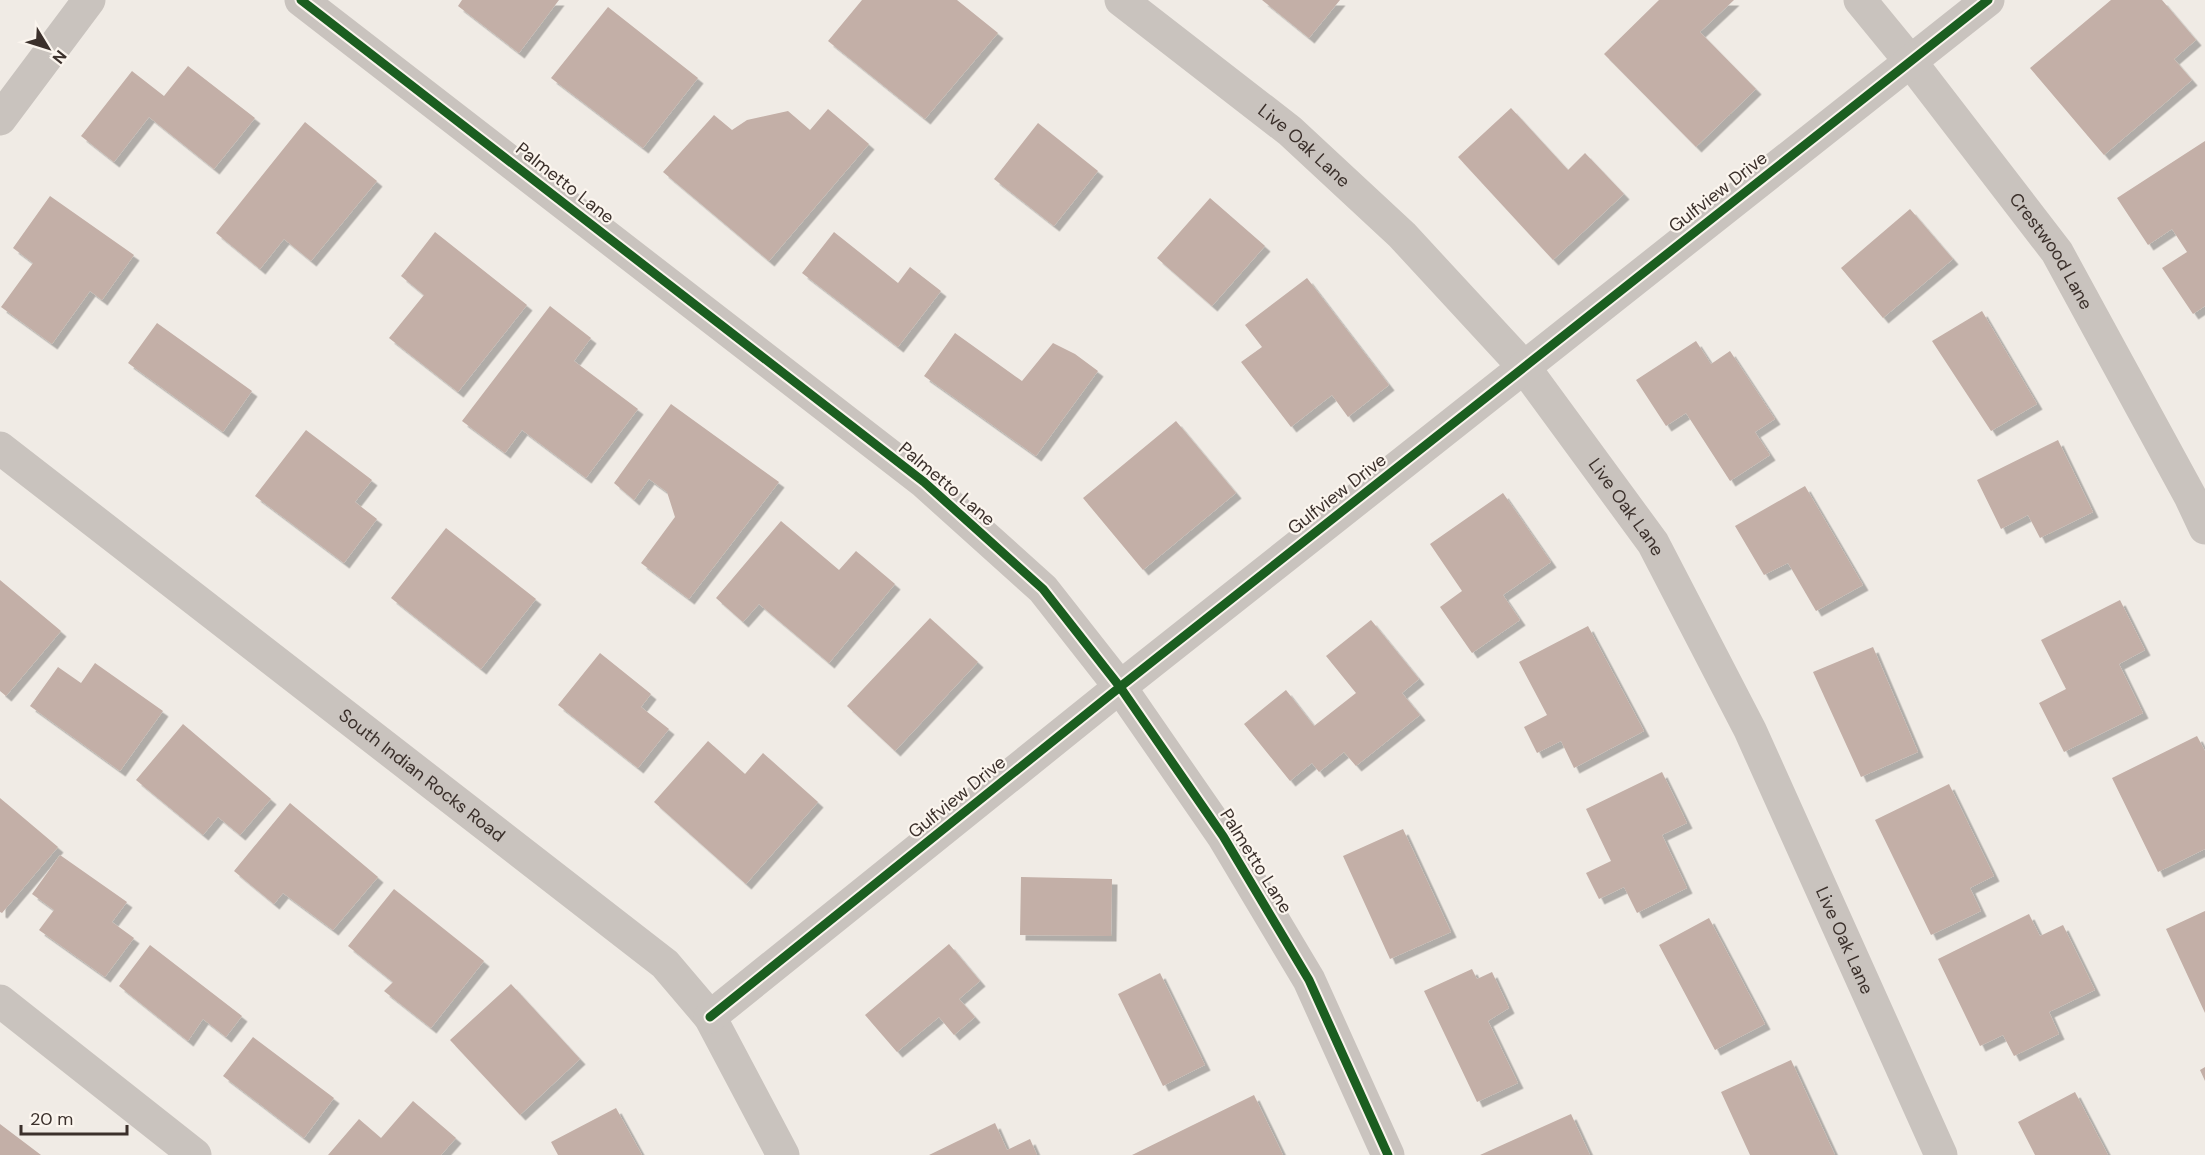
<svg xmlns="http://www.w3.org/2000/svg" width="2205" height="1155" font-family="'DM Sans',sans-serif">
<style>
.building{fill:#c3afa7;filter:url(#shadow)}
.lines{fill:none;stroke-linecap:round;stroke-linejoin:round}
.minor{stroke:#c9c3be;stroke-width:33}
.cycleway-casing{stroke:#fbf5ee;stroke-width:13}
.cycleway{stroke:#1b5e20;stroke-width:9}
.labels{text-anchor:middle;stroke-width:4.5;stroke-linejoin:round;paint-order:stroke}
.street-label{font-size:18px;fill:#3b302b;stroke:#fbf5ee}
</style>
<defs>
<filter id="shadow"><feDropShadow dx="5.5" dy="5.5" stdDeviation="0" flood-color="#0004"/></filter>
</defs>
<rect width="100%" height="100%" fill="#f0ebe5"/>
<path class="building" d="M462 0H559L519 53 458 6Z
M862 0H957L998 33 925 119 828 41Z
M1262 0H1340L1309 38Z
M1659 0H1734L1700 32 1756 89 1696 147 1604 54Z
M2111 0H2162L2196 40 2174 59 2192 80 2104 155 2030 68Z
M608 7 698 78 643 148 551 78Z
M188 66 255 118 214 169 149 117 114 162 81 136 132 71 164 96Z
M1511 108 1568 170 1585 153 1624 194 1553 260 1458 157Z
M828 109 869 144 769 261 663 172 714 115 732 130 747 120 788 111 810 130Z
M305 122 377 181 311 261 284 239 260 269 216 233Z
M1038 123 1098 171 1054 226 994 179Z
M2205 141V306L2193 314 2162 268 2187 252 2172 229 2148 245 2117 198Z
M50 196 134 255 102 300 90 291 52 344 1 307 33 263 13 248Z
M1210 198 1265 246 1212 306 1157 258Z
M1910 209 1953 259 1883 318 1841 268Z
M435 232 527 305 458 392 389 338 424 295 401 276Z
M834 232 898 283 910 267 941 291 898 347 802 273Z
M1307 278 1389 385 1348 417 1332 395 1291 427 1241 362 1262 347 1245 325Z
M550 306 591 338 574 361 638 409 586 478 522 430 505 453 462 421Z
M1982 311 2037 404 1991 431 1932 341Z
M157 323 252 391 223 432 128 363Z
M955 333 1022 381 1053 343 1075 354 1098 371 1036 456 924 376Z
M1696 341 1711 364 1730 351 1775 419 1755 432 1770 455 1730 481 1686 413 1666 426 1636 380Z
M671 404 779 482 689 599 641 563 675 517 667 492 649 479 634 500 614 483Z
M1176 421 1236 493 1143 570 1083 498Z
M306 430 372 480 355 502 377 519 344 563 255 496Z
M2058 440 2093 512 2040 538 2028 515 2001 529 1977 480Z
M1805 486 1863 585 1816 611 1788 563 1764 575 1735 526Z
M1503 493 1551 562 1503 595 1520 620 1472 653 1440 607 1462 591 1430 544Z
M781 521 839 570 856 551 895 584 829 663 759 604 743 622 716 598Z
M446 528 536 599 481 669 391 598Z
M0 580 61 631 6 696 0 691Z
M2120 600 2145 650 2119 664 2143 713 2064 752 2039 703 2066 689 2041 640Z
M930 618 978 662 895 751 847 706Z
M1371 620 1419 679 1402 693 1420 715 1356 766 1344 752 1319 772 1312 763 1290 781 1244 724 1286 690 1314 726 1356 693 1326 656Z
M1588 626 1644 731 1574 768 1561 741 1537 753 1524 727 1547 715 1519 662Z
M1873 647 1918 752 1861 777 1813 672Z
M600 653 651 694 641 707 669 729 638 768 558 705Z
M95 663 163 711 120 771 30 706 58 667 81 683Z
M183 724 271 799 240 835 218 817 203 835 136 780Z
M2197 736 2205 751V849L2158 872 2112 778Z
M708 741 745 774 763 753 818 802 746 884 654 802Z
M1662 772 1687 823 1662 835 1687 888 1637 913 1624 887 1599 899 1586 873 1611 861 1586 809Z
M1949 784 1994 876 1970 888 1981 911 1931 935 1875 820Z
M0 798 58 847 2 913 0 912Z
M290 803 378 877 333 930 283 893 274 904 234 871Z
M1403 829 1451 932 1390 959 1343 856Z
M60 855 127 902 112 922 134 938 105 977 39 930 54 910 32 894Z
M1021 877 1112 879 1111 936 1020 935Z
M394 889 484 961 431 1028 384 991 393 982 348 946Z
M2205 911V1013L2166 929Z
M2029 914 2040 936 2063 925 2095 990 2049 1012 2059 1034 2014 1056 2003 1035 1980 1046 1938 959Z
M1709 918 1765 1024 1715 1050 1659 945Z
M949 944 980 981 959 999 975 1017 954 1035 939 1017 897 1052 865 1015Z
M150 945 242 1016 226 1037 203 1019 188 1041 119 986Z
M1472 969 1477 979 1492 972 1509 1008 1488 1021 1518 1083 1477 1102 1424 991Z
M1160 973 1205 1065 1163 1086 1118 994Z
M511 984 580 1059 520 1115 450 1040Z
M253 1037 334 1098 304 1138 223 1076Z
M1791 1060 1835 1155H1750L1721 1092Z
M2205 1067V1081L2200 1070Z
M2075 1092 2108 1155H2035L2018 1122Z
M1254 1095 1283 1155H1132Z
M413 1101 456 1138 441 1155H328L359 1119 381 1138Z
M616 1108 642 1155H558L551 1142Z
M1571 1114 1590 1155H1480Z
M995 1123 1007 1150 1030 1139 1037 1155H929Z
M0 1124 41 1155H0Z"/>
<g class="lines">
<g class="minor">
<path d="M301 0 924 482 1043 589 1120 687 1223 836 1309 980 1388 1155"/>
<path id="s1" d="M1121 0 1290 131 1402 235 1524 367 1653 543 1750 730 1941 1155"/>
<path id="s2" d="M1860 0 1910 61 2057 252 2190 496 2205 528"/>
<path d="M0 119 89 0"/>
<path id="s3" d="M0 448 665 964 710 1017 783 1155"/>
<path d="M0 1001 195 1155"/>
<path d="M710 1017 1120 687 1988 0"/>
</g>
<defs>
<path id="cycleway" d="M301 0 924 482 1043 589 1120 687 1223 836 1309 980 1388 1155
M710 1017 1120 687 1988 0"/>
</defs>
<use href="#cycleway" class="cycleway-casing"/>
<use href="#cycleway" class="cycleway"/>
</g>
<g class="labels">
<g class="street-label">
<text dy="6" stroke="none"><textPath href="#s1" startOffset="234">Live Oak Lane</textPath></text>
<text transform="translate(565 183) rotate(38)" y="6">Palmetto Lane</text>
<text transform="translate(1718 192) rotate(-38)" y="6">Gulfview Drive</text>
<text dy="6" stroke="none"><textPath href="#s2" startOffset="316">Crestwood Lane</textPath></text>
<text transform="translate(947 484) rotate(40)" y="6">Palmetto Lane</text>
<text transform="translate(1337 494) rotate(-38)" y="6">Gulfview Drive</text>
<text dy="6" stroke="none"><textPath href="#s1" startOffset="720">Live Oak Lane</textPath></text>
<text dy="6" stroke="none"><textPath href="#s3" startOffset="534">South Indian Rocks Road</textPath></text>
<text transform="translate(957 797) rotate(-39)" y="6">Gulfview Drive</text>
<text transform="translate(1256 861) rotate(58)" y="6">Palmetto Lane</text>
<text dy="6" stroke="none"><textPath href="#s1" startOffset="1206">Live Oak Lane</textPath></text>
</g>
</g>
<g transform="translate(48 48) rotate(128)" stroke="#fbf5ee" stroke-width="4.5" paint-order="stroke">
<path d="M0-4.5L10 22L0 15L-10 22Z" fill="#3b302b"/>
<text y="-9" font-size="16" font-weight="bold" text-anchor="middle" fill="#3b302b">N</text>
</g>
<path d="M21 1125v9h106v-9" fill="none" stroke="#3b302b" stroke-width="3"/>
<text x="30" y="1125" font-size="18" fill="#3b302b" stroke="#fbf5ee" stroke-width="4.5" paint-order="stroke">20 m</text>
</svg>
